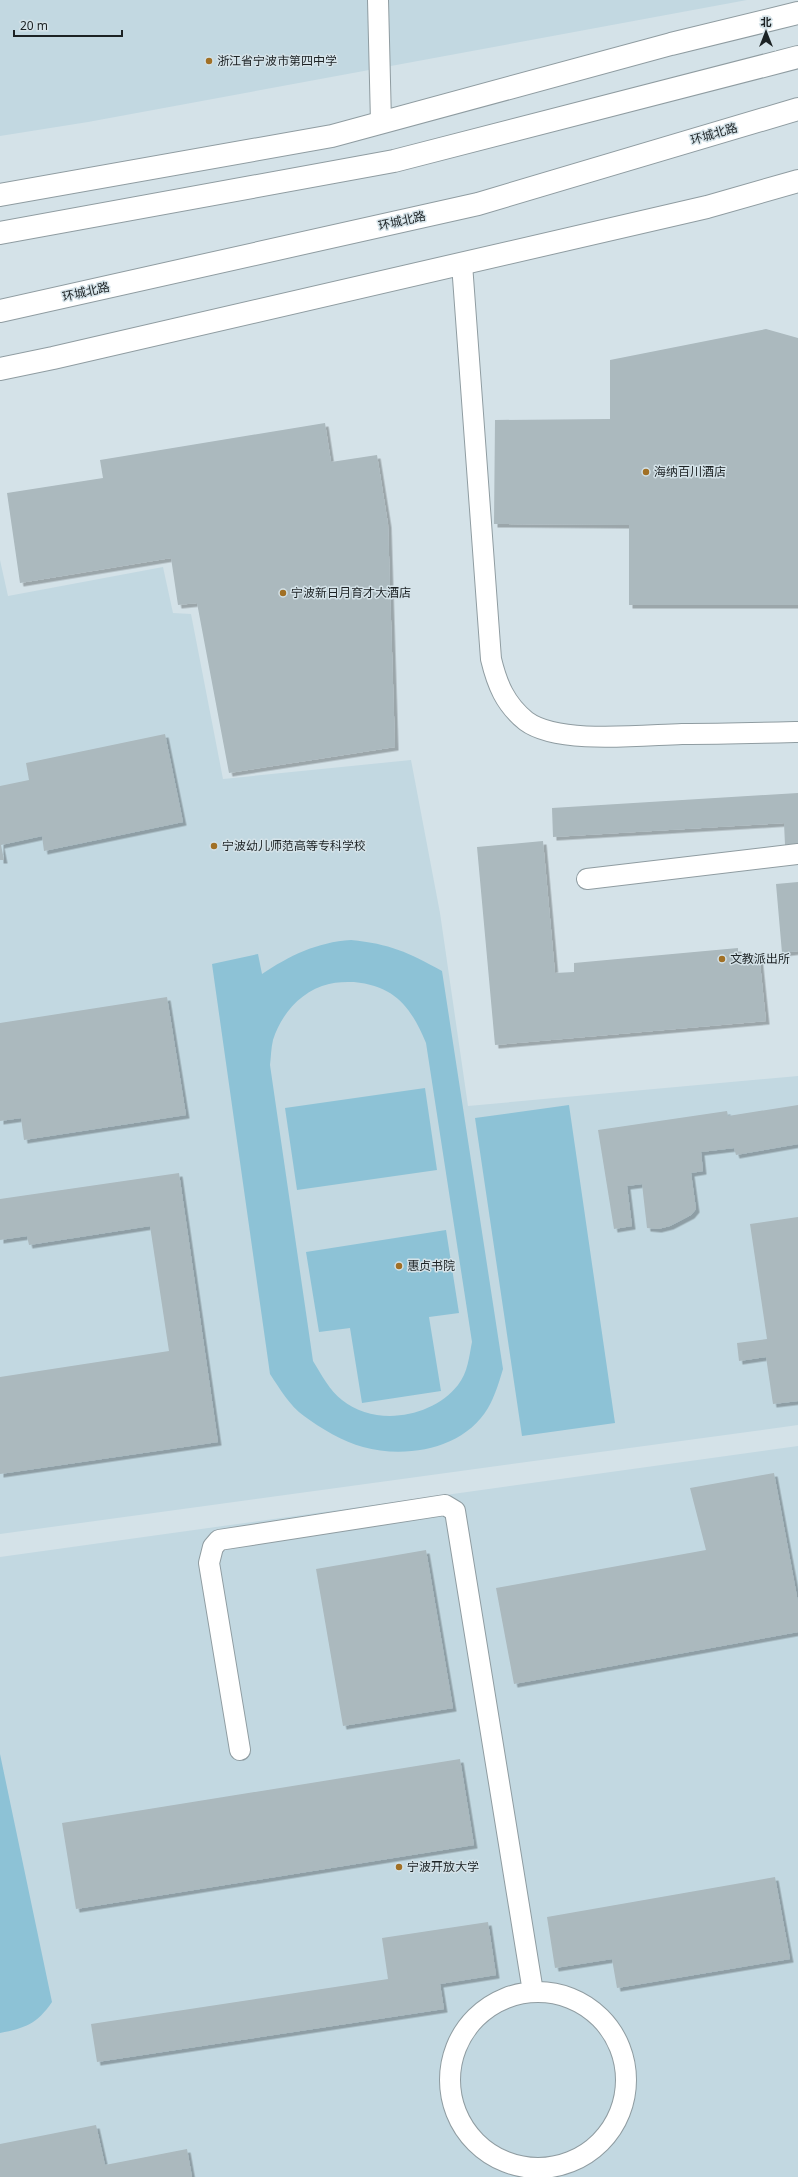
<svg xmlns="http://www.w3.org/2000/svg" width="798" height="2177" font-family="'Noto Sans','Noto Sans SC',sans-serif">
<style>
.built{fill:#c2d8e1}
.green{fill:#8dc2d6;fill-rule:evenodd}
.building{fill:#abb9be;filter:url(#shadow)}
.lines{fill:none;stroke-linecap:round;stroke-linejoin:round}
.lane-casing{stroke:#8f9ca1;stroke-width:22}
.primary-casing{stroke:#8f9ca1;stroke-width:24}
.lane{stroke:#fff;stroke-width:20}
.primary{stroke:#fff;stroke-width:22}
.poi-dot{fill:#a17025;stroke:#d4e2e8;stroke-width:1.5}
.labels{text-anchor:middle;stroke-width:3;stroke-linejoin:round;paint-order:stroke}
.poi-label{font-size:12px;fill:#1c2224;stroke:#d4e2e8;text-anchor:start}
.street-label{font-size:12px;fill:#1c2224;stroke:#d4e2e8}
</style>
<defs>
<filter id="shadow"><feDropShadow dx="3.5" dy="3.5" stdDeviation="0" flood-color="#0004"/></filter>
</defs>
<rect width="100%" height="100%" fill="#d4e2e8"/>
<path class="built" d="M0 0H747L88 122 0 136Z
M0 560 8 596 163 567 173 613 191 614 223 779 411 760 440 913 468 1106 798 1076V1425L0 1534Z
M798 1446V2177H0V1557Z"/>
<path class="green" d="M351 940C390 944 408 952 442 971L503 1369C499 1382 495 1396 488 1408 464 1449 406 1459 363 1447 344 1442 320 1428 304 1416 289 1405 280 1389 270 1374L212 964 258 954 262 974C289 956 317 942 351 940ZM354 982C395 986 411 1007 426 1043L472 1342C469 1357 468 1372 458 1385 432 1418 375 1427 342 1400 330 1391 321 1374 313 1361L270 1065C271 1057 271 1048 273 1040 281 1014 302 990 329 984 337 982 346 982 354 982Z
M425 1088 437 1170 297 1190 285 1108Z
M569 1105 615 1423 522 1436 475 1118Z
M446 1230 459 1313 429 1317 441 1391 362 1403 350 1328 319 1332 306 1252Z
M0 1754 52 2002C37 2024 25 2028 0 2033Z"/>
<path class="building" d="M766 329 798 338V605H629V525L494 524 495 420 610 419V360Z
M325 423 331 462 377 455 388 524 395 747 229 773 197 603 178 605 171 558 20 583 7 493 103 478 100 460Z
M165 734 183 822 44 851 42 836 1 845 4 860H0V786L29 780 26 763Z
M798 793V844L785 845 784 823 553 837 552 808Z
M543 841 555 973 574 972V963L738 948V956L759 954 766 1021 495 1045 477 847Z
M798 882V951L782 953 776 884Z
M167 997 186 1115 24 1140 21 1118 0 1121V1023Z
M798 1105V1144L736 1155 734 1148 701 1152 703 1171 691 1173 696 1209 691 1215 670 1226 658 1229 647 1228 642 1184 627 1186 632 1226 614 1229 598 1130 727 1111 728 1116Z
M179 1173 218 1442 0 1474V1377L169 1351 150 1226 29 1245 27 1236 0 1240V1199Z
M798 1217V1401L773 1404 766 1357 739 1361 737 1343 767 1339 750 1224Z
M774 1473 798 1602V1632L514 1684 496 1588 706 1550 690 1488Z
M426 1550 453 1708 343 1726 316 1569Z
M460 1759 474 1845 76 1909 62 1823Z
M775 1877 790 1959 617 1988 612 1959 555 1968 547 1917Z
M488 1922 496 1975 440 1984 444 2009 97 2062 91 2024 388 1979 382 1938Z
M96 2125 105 2165 187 2149 192 2177H0V2144Z"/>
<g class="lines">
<defs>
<path id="lane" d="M378 0 381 122
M462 264 491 659C497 684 505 704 526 721 558 745 643 735 682 734 721 734 759 733 798 732
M587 879 798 854
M240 1750 209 1563 213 1547 219 1540 445 1505 455 1511 533 1992
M450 2080a88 88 0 1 1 176 0a88 88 0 1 1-176 0Z"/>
<path id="primary" d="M0 195 332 136 671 44 798 13
M0 233 394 161 798 57
M0 311 478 204 798 109
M0 369 53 358 707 207 798 181"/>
</defs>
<use href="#lane" class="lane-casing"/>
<use href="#primary" class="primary-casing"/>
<use href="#lane" class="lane"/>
<use href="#primary" class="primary"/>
</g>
<g class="poi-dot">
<circle cx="209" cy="61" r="4"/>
<circle cx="646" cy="472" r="4"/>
<circle cx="283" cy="593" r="4"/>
<circle cx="214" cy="846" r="4"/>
<circle cx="722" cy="959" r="4"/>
<circle cx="399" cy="1266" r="4"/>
<circle cx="399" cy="1867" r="4"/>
</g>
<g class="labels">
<g class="poi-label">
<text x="217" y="65">浙江省宁波市第四中学</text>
<text x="654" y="476">海纳百川酒店</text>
<text x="291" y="597">宁波新日月育才大酒店</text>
<text x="222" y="850">宁波幼儿师范高等专科学校</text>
<text x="730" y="963">文教派出所</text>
<text x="407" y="1270">惠贞书院</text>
<text x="407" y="1871">宁波开放大学</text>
</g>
<g class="street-label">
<text transform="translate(714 134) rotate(-16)" y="4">环城北路</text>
<text transform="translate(402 221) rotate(-13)" y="4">环城北路</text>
<text transform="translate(86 292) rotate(-13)" y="4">环城北路</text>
</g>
</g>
<g transform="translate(766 32)" stroke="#d4e2e8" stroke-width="3" paint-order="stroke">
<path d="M0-3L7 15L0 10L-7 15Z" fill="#1c2224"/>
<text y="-6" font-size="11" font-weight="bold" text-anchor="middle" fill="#1c2224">北</text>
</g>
<path d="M14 30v6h108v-6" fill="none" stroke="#1c2224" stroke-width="2"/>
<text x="20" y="30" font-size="12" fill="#1c2224" stroke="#d4e2e8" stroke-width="3" paint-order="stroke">20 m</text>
</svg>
